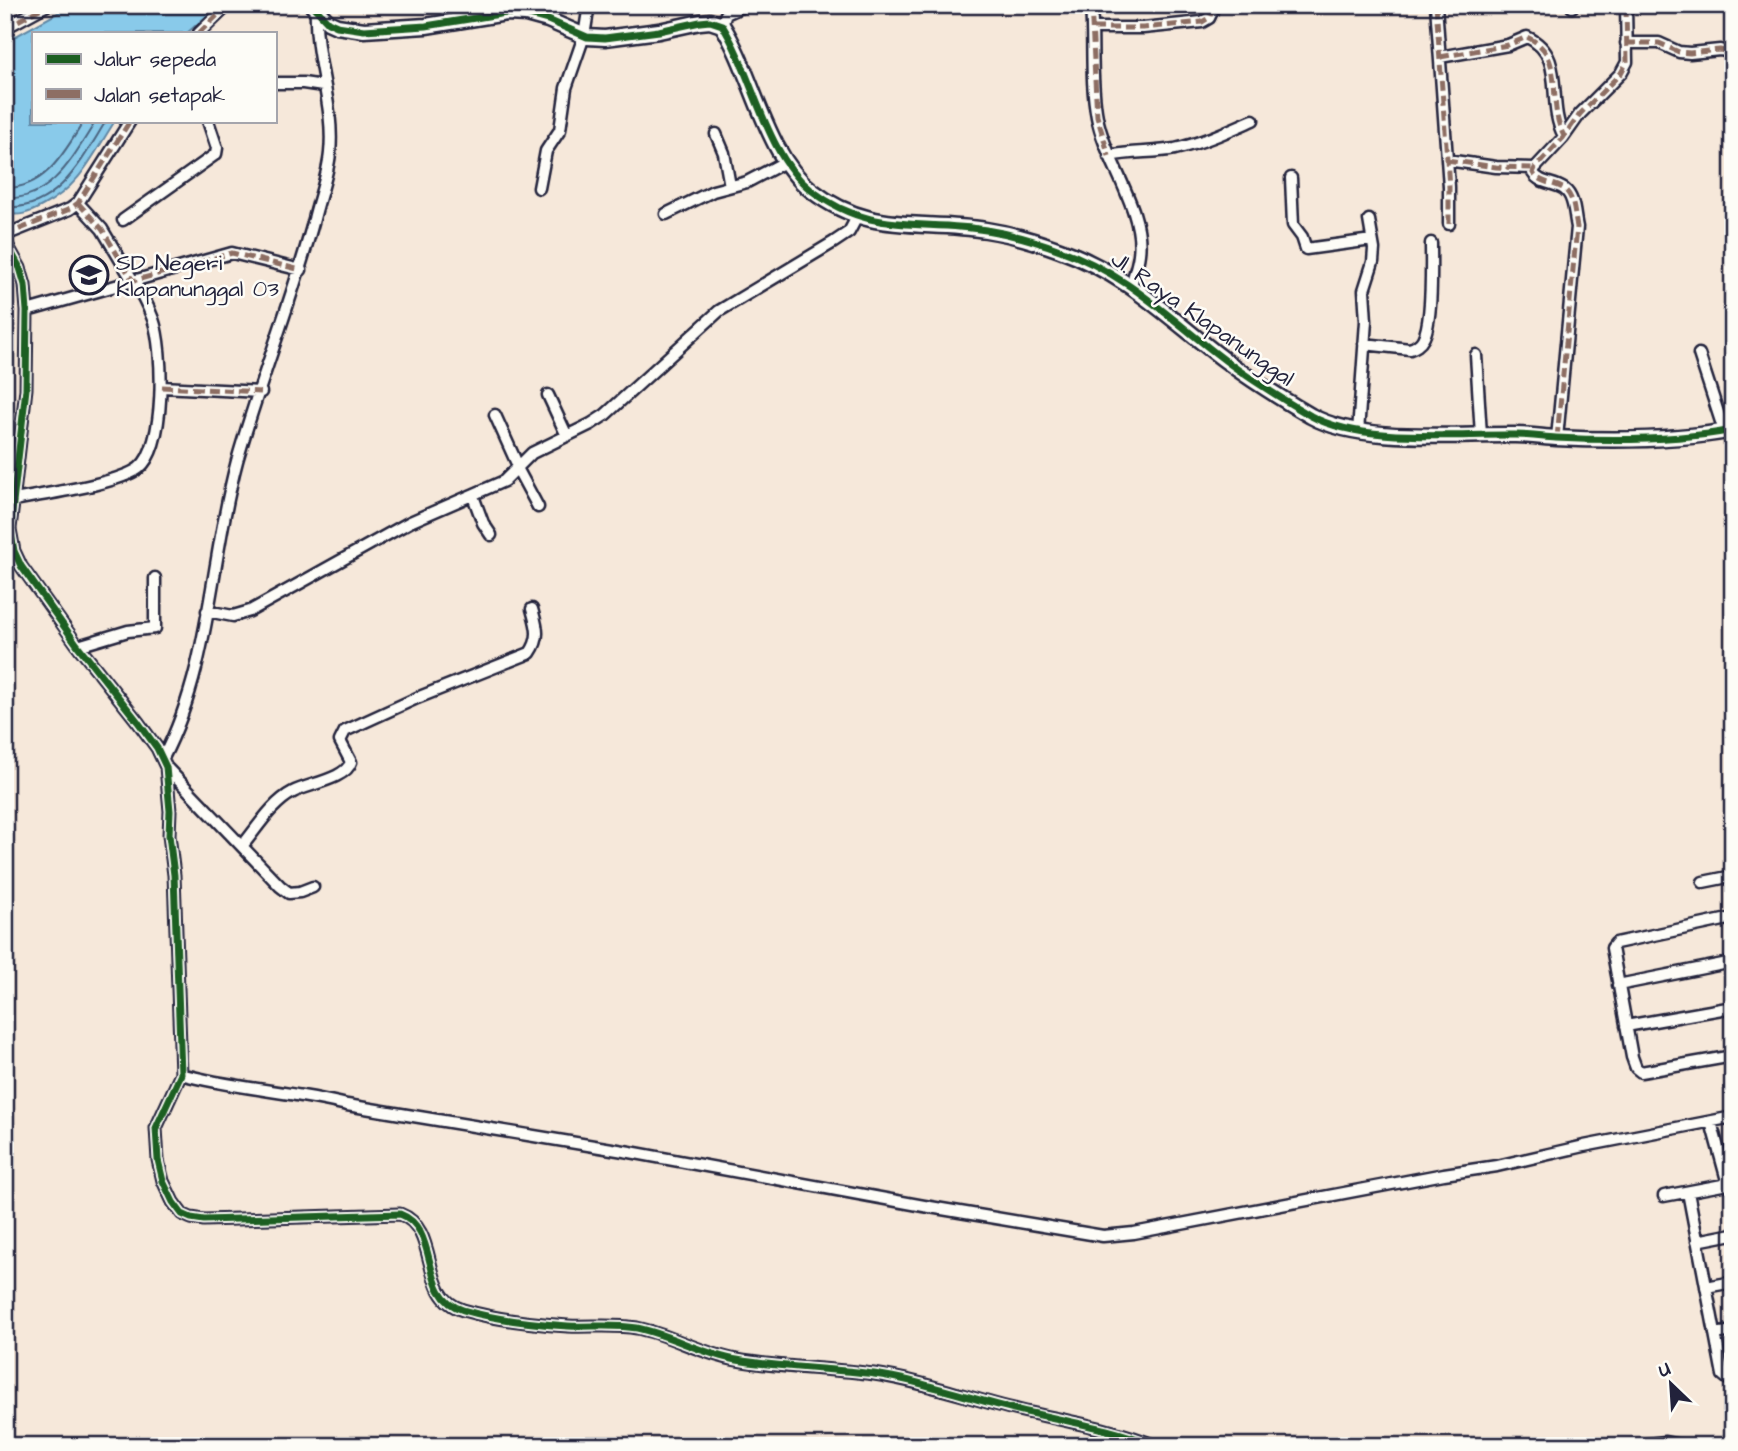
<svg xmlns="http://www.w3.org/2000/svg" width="1738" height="1451" font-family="'Architects Daughter',sans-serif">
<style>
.water{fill:#89caea;stroke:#6087a4;stroke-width:2}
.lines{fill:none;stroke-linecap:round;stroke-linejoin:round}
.shore{stroke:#4b6581;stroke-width:2}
.street-casing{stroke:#22223b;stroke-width:15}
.secondary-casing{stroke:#22223b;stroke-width:19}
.street{stroke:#fdfcf7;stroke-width:10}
.secondary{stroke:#fdfcf7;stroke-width:14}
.quiet{stroke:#8d6e63;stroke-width:5;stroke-dasharray:10 5;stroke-linecap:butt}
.cycleway-casing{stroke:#fdfcf7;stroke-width:11}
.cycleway{stroke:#1b5e20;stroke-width:7}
.labels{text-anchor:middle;stroke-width:5;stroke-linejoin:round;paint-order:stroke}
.poi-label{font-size:23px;fill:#22223b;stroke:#fdfcf7;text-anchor:start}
.street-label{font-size:23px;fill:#22223b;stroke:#fdfcf7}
</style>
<rect width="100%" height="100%" fill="#f6e8da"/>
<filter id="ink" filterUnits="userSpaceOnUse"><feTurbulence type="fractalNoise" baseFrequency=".0143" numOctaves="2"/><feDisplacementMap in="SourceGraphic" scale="14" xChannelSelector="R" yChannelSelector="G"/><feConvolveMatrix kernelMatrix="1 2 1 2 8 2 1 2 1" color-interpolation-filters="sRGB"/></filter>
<g filter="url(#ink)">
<path class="water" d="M72 5H219L187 33H33V121H115C92 156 81 186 42 206 29 213 19 217 5 213V42Z"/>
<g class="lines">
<path class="shore" d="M5 188C46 189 65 151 84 121
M5 198C52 201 74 155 96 121
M5 207C57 212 83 158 106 121"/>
<defs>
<path id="street" d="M452 5 460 21
M1091 5C1094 42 1090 81 1097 117 1105 161 1145 210 1139 254 1138 264 1134 275 1131 285
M1436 5 1449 187V224
M1572 7 1574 5
M5 12 11 25
M722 25 726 14 746 5
M5 28 47 5
M1093 28H1143L1202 22 1209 18 1215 5
M199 33 228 5
M1626 43H1659L1679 52 1690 53 1720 50 1733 53
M1440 57 1508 45 1527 37C1568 56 1545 102 1564 136
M275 83H303L323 86
M716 134 724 153 730 186
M1109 156C1131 151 1153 153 1175 149 1202 143 1228 131 1253 120
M1447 160 1496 167 1535 168
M1291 178 1293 225 1302 237 1306 249 1372 240
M539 188 546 151 560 130 566 88 584 36 589 5
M78 203 102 229 133 281 232 253 301 270
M666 214 713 191 747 182 785 162
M123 220 216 154 217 148 208 121
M5 235 70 209 78 203 130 121
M5 241 20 268 25 285 27 311 26 389 10 529 14 551 21 566 78 646 138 722 157 748 166 767 170 811 169 835 174 875 181 1074 156 1128 158 1160 163 1181 173 1202 182 1214 191 1218 204 1220 400 1214C441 1229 418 1297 463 1310 494 1319 536 1324 568 1326 591 1327 614 1324 637 1328 671 1335 702 1354 737 1360 782 1368 829 1368 874 1374 923 1381 970 1399 1018 1410 1064 1421 1112 1428 1156 1446
M1364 344 1410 349C1415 347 1420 345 1423 339 1433 322 1431 264 1431 243
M1699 354 1724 431
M1476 355 1481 435
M162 387 261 392
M548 395 567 436
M495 415 518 466
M1358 432 1366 321 1364 290 1373 262 1374 249 1369 220
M1557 438 1577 227C1574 215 1575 197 1564 189 1554 182 1540 184 1533 173L1535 168 1563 138 1580 114 1621 73 1627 62 1626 5
M517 468 538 507
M473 496 483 523 491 535
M15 500C43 494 118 484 139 468 166 447 164 349 153 319 148 306 141 292 133 281L27 311
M207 611 233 616 250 611 410 522 504 481 532 453 591 424 605 415 719 311 834 242 849 232 857 217
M78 646 128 631 155 628V578
M163 758C211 666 210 560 237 461 260 380 292 301 314 219 319 198 328 175 330 153 335 105 314 59 316 11
M166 767 280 886 289 893 300 892 313 887
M243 845C258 827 272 803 293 792 308 784 346 779 351 762L340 741 345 731 417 698 530 653C541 637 537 627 532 609
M1703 882 1733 876
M1733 918 1616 943 1612 948 1632 1057 1636 1068 1641 1072 1733 1056
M1618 985 1733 962
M1626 1026 1733 1007
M181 1074C235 1089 291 1091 347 1105L630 1152 924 1206 1103 1236 1134 1233 1444 1174 1497 1166 1584 1146 1733 1117
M1711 1122 1728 1184
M1688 1192 1723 1375 1728 1379 1733 1380
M1664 1196 1733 1183
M1697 1241 1733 1234
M1706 1287 1733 1282
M1715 1334 1733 1331
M1631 1446 1665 1442 1685 1446"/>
<path id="secondary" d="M312 5 328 22 337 26 364 30 426 26 506 13 526 14 548 20 587 37 605 38 659 31 700 22 710 21 722 25C753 74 765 154 811 190 870 236 920 219 986 230 1012 234 1036 241 1060 250 1128 274 1171 320 1226 361 1253 381 1282 399 1311 416 1362 444 1455 434 1515 435 1528 435 1542 437 1556 438 1614 441 1675 441 1733 430"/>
</defs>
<use href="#street" class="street-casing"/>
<use href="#secondary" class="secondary-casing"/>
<use href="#street" class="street"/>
<use href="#secondary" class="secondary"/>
<path class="quiet" d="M1091 5 1097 116 1109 156
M1436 5 1449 187V224
M1572 7 1574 5
M5 28 47 5
M1093 28H1143L1202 22 1209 18 1215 5
M199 33 228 5
M1626 43H1659L1679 52 1690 53 1720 50 1733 53
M1440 57 1508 45 1527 37C1568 56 1545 102 1564 136
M1447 160 1496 167 1535 168
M78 203 102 229 133 281 232 253 301 270
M5 235 70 209 78 203 130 121
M162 387 261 392
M1557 438 1577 227C1574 215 1575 197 1564 189 1554 182 1540 184 1533 173L1535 168 1563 138 1580 114 1621 73 1627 62 1626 5"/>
<defs>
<path id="cycleway" d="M312 5 328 22 337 26 364 30 426 26 506 13 526 14 548 20 587 37 605 38 659 31 700 22 710 21 722 25C753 74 765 154 811 190 870 236 920 219 986 230 1012 234 1036 241 1060 250 1128 274 1171 320 1226 361 1253 381 1282 399 1311 416 1362 444 1455 434 1515 435 1528 435 1542 437 1556 438 1614 441 1675 441 1733 430
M5 241 20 268 25 285 27 311 26 389 10 529 14 551 21 566 78 646 138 722 157 748 166 767 170 811 169 835 174 875 181 1074 156 1128 158 1160 163 1181 173 1202 182 1214 191 1218 204 1220 400 1214C441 1229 418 1297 463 1310 494 1319 536 1324 568 1326 591 1327 614 1324 637 1328 671 1335 702 1354 737 1360 782 1368 829 1368 874 1374 923 1381 970 1399 1018 1410 1064 1421 1112 1428 1156 1446"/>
</defs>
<use href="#cycleway" class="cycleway-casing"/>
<use href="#cycleway" class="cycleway"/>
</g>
</g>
<defs>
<symbol id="school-ring" viewBox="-11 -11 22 22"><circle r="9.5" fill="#fdfcf7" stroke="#22223b" stroke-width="1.5"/><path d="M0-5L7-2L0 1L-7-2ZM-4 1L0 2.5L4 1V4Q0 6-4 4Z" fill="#22223b"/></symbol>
</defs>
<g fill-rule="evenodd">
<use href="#school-ring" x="67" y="253" width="44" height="44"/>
</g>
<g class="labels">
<g class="poi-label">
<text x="116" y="270">SD Negeri<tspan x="116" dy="26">Klapanunggal 03</tspan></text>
</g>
<g class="street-label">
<text transform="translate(1203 318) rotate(35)" y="8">Jl. Raya Klapanunggal</text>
</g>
</g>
<rect width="1738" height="1451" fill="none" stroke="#fdfcf7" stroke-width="28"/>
<rect x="14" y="14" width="1710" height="1423" fill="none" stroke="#22223b" stroke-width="2.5" filter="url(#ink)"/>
<rect x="32" y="32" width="245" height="91" fill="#fdfcf7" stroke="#a5a5ac" stroke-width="2"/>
<rect x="46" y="54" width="35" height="10" fill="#1b5e20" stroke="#a5a5ac" stroke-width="2"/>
<text x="94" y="66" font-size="21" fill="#22223b">Jalur sepeda</text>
<rect x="46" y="89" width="35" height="10" fill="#8d6e63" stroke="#a5a5ac" stroke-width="2"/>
<text x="94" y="102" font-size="21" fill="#22223b">Jalan setapak</text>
<g transform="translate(1671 1384) rotate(335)" stroke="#fdfcf7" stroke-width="5" paint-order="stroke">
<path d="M0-5L12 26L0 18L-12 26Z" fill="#22223b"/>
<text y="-10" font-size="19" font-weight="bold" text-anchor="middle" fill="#22223b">U</text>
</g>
</svg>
